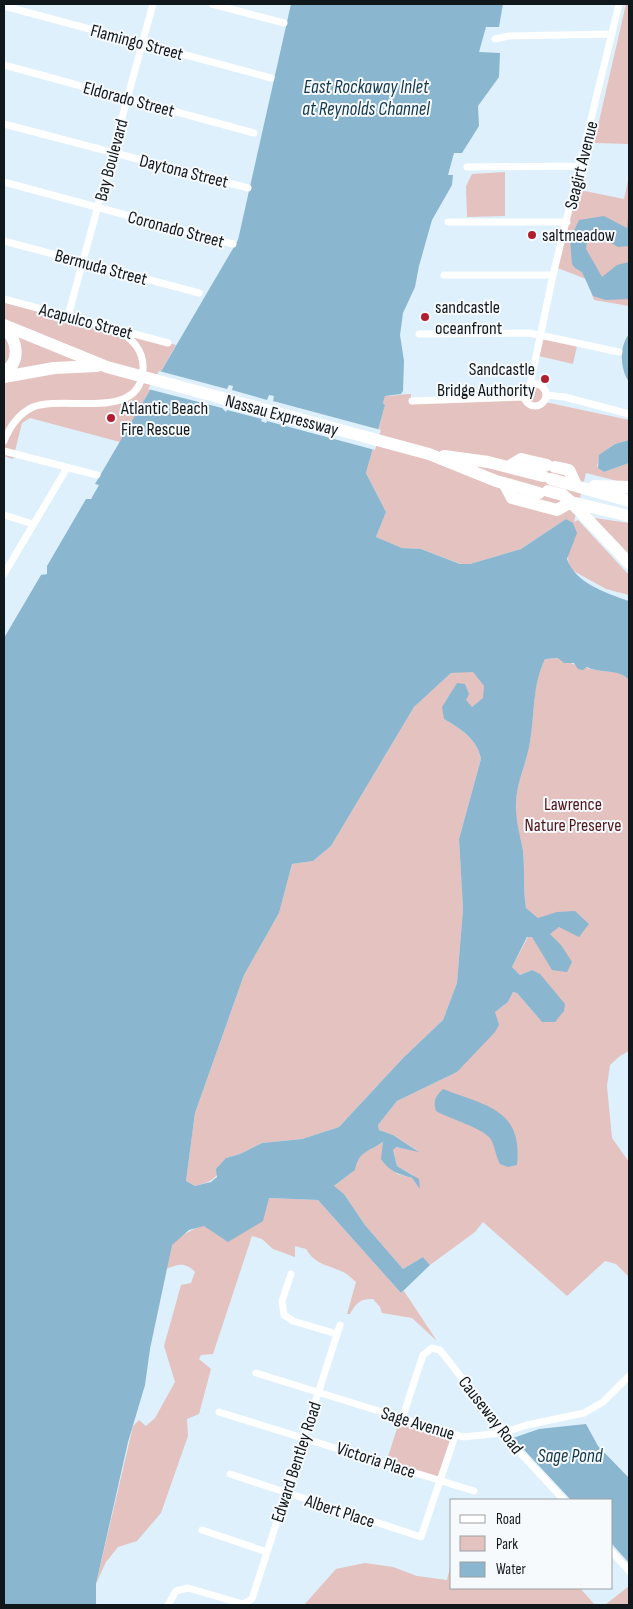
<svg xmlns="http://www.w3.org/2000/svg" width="633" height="1609" font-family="'Sofia Sans Condensed',sans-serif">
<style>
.green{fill:#e4c2c0}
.water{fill:#8ab6d0;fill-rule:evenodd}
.pier{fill:#def0fb}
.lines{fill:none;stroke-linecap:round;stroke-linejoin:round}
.street{stroke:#fff;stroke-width:7}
.highway{stroke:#fff;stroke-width:12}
.poi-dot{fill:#b11e2f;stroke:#f7fafd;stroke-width:2}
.labels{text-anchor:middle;stroke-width:4;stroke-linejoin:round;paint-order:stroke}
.street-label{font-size:18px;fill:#11181b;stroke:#f7fafd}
.poi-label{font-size:18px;fill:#11181b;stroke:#f7fafd;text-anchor:start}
.park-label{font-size:18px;fill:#511418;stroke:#f7fafd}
.water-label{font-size:19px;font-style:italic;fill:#12364a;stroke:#f7fafd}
</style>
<rect width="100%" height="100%" fill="#def0fb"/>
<path class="green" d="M626 4H629V144L594 143Z
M505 172V216L467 217 466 186 472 174Z
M629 176V306L594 300 586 279 555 267 575 189 624 199Z
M4 299 176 345 120 442 30 418 22 423 13 459 4 456Z
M544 338 577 346 573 364 539 356Z
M538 384 546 391 545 402 629 420V440L615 444 600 455 597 466 604 472 629 463V484L586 473 574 522 578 520 629 575V595L606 589 570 569C566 553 568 536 566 519L521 549 470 564H461L421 549 402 548 376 537 386 512 366 473 385 405 383 403 385 396C394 396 402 394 411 394V400H525L524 393 528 387Z
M588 517 629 523V561Z
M559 658C565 662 588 669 596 670 607 672 622 670 629 680V1051L620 1056 610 1065 607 1086 612 1138 629 1162V1277L616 1264 605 1261 567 1296 483 1222 475 1232 430 1265 423 1257 403 1269 365 1225 344 1194 333 1187 355 1170C359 1151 368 1151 384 1142L397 1174 412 1178 420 1188 413 1175 397 1166 393 1150 395 1147 418 1151 393 1135 379 1130 378 1125 397 1101 457 1072 495 1017V1012L508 1002 513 992 517 993 542 1022 532 970 520 975 512 967 538 918 526 908C523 889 525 870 523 851 520 834 514 819 516 801 517 781 527 762 530 742 535 713 532 685 545 659Z
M473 671 484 686V698L472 707 468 705 457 683 452 692 444 719C460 728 478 740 481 759L459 839 463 909 457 983 443 1020 403 1058 339 1127 302 1139 262 1143 240 1154 226 1158C217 1177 216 1181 195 1186L186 1181 195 1113 244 975 279 913 292 864 313 861 331 846 414 707 451 673Z
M269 1198 318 1200 401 1293 404 1291 437 1341 412 1318 382 1313 380 1307 373 1299C360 1299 357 1302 350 1314H347L356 1282C352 1279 348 1274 343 1272 329 1265 315 1265 306 1249L295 1246V1257L273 1249 262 1239 252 1236 213 1354 201 1355 199 1359 211 1369 199 1414 187 1419 188 1436 161 1513 137 1541 118 1547 106 1562 96 1584 133 1426 139 1420 146 1426 155 1418 175 1382 164 1346 181 1285 191 1283 195 1272C185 1262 179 1264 166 1269 168 1261 168 1249 173 1243 183 1230 249 1206 269 1198Z
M400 1419 455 1437 440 1480 386 1463Z
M452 1560V1588H580L595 1605H304L336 1569 365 1563 393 1567 417 1576 447 1580Z
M629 1586V1605H605Z"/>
<path class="water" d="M291 4H503L499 27H486L479 52 500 53 499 77 478 106 479 126 462 153H454L448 175H453L452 185 432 220 419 266 415 287 403 313 400 335 404 361 403 391 401 394 385 396 383 403 385 405 366 473 386 512 376 537 402 548 421 549 460 564H470L521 549 566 519 573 523 577 533 567 559C575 583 606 593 629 601V680C619 668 600 674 587 667L583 670 578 669 574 663H564L558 658 545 659C532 686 535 714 530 742 527 762 517 781 516 802 515 819 520 834 523 851 525 870 523 889 526 908L538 918 557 912 575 911 589 924 579 937 559 927 550 934 561 945 572 962 567 972 552 970 532 937H527L512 967 520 975 532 970 540 974 565 1004 564 1011 555 1022H542L517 993 513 992 508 1002 495 1012 499 1025 495 1032 457 1072 397 1101 378 1125 379 1130 393 1135 419 1152 396 1147 393 1150 397 1166 419 1179 420 1189 412 1178C398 1174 389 1171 381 1159L383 1142C368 1152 359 1151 355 1170L334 1186 344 1194 365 1225 403 1269 423 1257 430 1265 401 1293 318 1200 269 1198 263 1221 228 1242 204 1226 189 1230 172 1245 150 1349 145 1385 128 1442 96 1584V1605H4V638L41 575 47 574V566L86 499H91L99 485 95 484 238 240ZM473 672 484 686 483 698 472 707 466 700 469 694 465 684 457 683 442 707 444 719C460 728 478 740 481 759L459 839 463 909 457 983 443 1020 403 1058 339 1127 302 1139 262 1143 240 1154 226 1158 216 1169 217 1177 211 1182 195 1186 186 1181 195 1113 244 975 279 913 292 864 313 861 331 846 414 707 451 673Z
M629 210V246L618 247 591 231 588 232 586 249 602 277 617 265 629 262V299L606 300 593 296 582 272 575 268 572 264 570 239 579 220 604 216 627 228Z
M629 334V382C620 369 619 347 629 334Z
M629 440V463L604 472 598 468 599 455 615 444Z
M443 1089C485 1106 523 1108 517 1165L508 1167 500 1164C496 1157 494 1143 490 1138 480 1127 450 1119 436 1111 433 1101 435 1097 443 1089Z
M586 1424 598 1446 629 1478V1563L612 1544V1500H571L513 1438 539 1429Z"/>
<path class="pier" d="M159 371 227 389 229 385 233 386 232 390 267 400 269 395 274 396 273 401 381 430 375 450 267 421 266 423 261 421 262 419 227 410 226 412 222 408 148 389Z"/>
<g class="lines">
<path class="street" d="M212 4 284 23
M4 6 271 78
M495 39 508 36 612 34
M4 65 254 133
M4 124 248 188
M467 167 580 166
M4 182 233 244
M448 222H567
M4 241 199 293
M444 275H553
M4 299 168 343
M68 316 153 4
M419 334 530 333 619 352
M524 395a11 11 0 1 1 22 0a11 11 0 1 1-22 0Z
M530 385 553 275 619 4
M546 395 565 397 629 414
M412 401 524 397
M4 441C10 426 18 414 33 407 64 394 141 423 143 369 144 350 132 339 117 329
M4 451 97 475
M4 515 33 524
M4 574 67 468
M291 1274 282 1301 284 1315 293 1321 337 1334
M256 1373 463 1437 502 1433 527 1425 584 1413 603 1402 629 1376
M219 1412 474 1491
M402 1419 423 1355 432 1348 440 1350 490 1414 502 1433 564 1500
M230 1474 421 1537 455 1436
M202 1530 267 1552
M612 1552 629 1571
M168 1605 176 1591 188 1588 243 1604 252 1599 340 1325"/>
<path class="highway" d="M4 325 107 367 429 454 496 481 539 493
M4 328C18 340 21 362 4 372
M4 377 54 368 97 366
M444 456 488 462 543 476
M508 467 521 459 547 465
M555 467 569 470 576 485
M551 479 629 501
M504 483 512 498 557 510 571 502
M594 486 629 487
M548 491 563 495 571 502 629 563
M571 502 629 516"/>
</g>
<g class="poi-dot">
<circle cx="532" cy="235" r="5"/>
<circle cx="425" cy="317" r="5"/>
<circle cx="545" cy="379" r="5"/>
<circle cx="111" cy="418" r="5"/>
</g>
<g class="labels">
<g class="street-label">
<text transform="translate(137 42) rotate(15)" y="6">Flamingo Street</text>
<text transform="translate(129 99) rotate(15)" y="6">Eldorado Street</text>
<text transform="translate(111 160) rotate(-75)" y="6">Bay Boulevard</text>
<text transform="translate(581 165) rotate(-76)" y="6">Seagirt Avenue</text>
<text transform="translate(184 171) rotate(14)" y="6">Daytona Street</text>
<text transform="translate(176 229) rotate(15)" y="6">Coronado Street</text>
<text transform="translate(101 267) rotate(15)" y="6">Bermuda Street</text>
<text transform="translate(86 321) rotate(15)" y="6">Acapulco Street</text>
<text transform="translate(282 415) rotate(15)" y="6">Nassau Expressway</text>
<text transform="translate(491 1415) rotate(52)" y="6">Causeway Road</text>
<text transform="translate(418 1423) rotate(17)" y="6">Sage Avenue</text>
<text transform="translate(376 1460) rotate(18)" y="6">Victoria Place</text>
<text transform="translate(296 1462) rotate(-72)" y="6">Edward Bentley Road</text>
<text transform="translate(340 1511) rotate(18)" y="6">Albert Place</text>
</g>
<g class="poi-label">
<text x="542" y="241">saltmeadow</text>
<text x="435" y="313">sandcastle<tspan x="435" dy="21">oceanfront</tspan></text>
<text x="535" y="375" text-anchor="end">Sandcastle<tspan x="535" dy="21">Bridge Authority</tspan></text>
<text x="121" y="414">Atlantic Beach<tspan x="121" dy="21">Fire Rescue</tspan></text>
</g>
<g class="park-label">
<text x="573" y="810">Lawrence<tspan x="573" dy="21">Nature Preserve</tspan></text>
</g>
<g class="water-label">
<text x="366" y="93">East Rockaway Inlet<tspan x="366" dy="22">at Reynolds Channel</tspan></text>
<text x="570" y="1462">Sage Pond</text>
</g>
</g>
<rect width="633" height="1609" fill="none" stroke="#11181b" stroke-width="10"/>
<rect x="450" y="1499" width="162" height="90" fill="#f7fafd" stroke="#9ba0a3"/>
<rect x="460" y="1515" width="25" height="8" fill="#ffffff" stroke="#9ba0a3"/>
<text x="496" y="1524" font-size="15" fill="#11181b">Road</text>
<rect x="460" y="1536" width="25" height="15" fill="#e4c2c0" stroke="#9ba0a3"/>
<text x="496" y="1549" font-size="15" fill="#11181b">Park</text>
<rect x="460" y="1562" width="25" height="15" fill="#8ab6d0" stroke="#9ba0a3"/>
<text x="496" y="1574" font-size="15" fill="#11181b">Water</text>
</svg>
